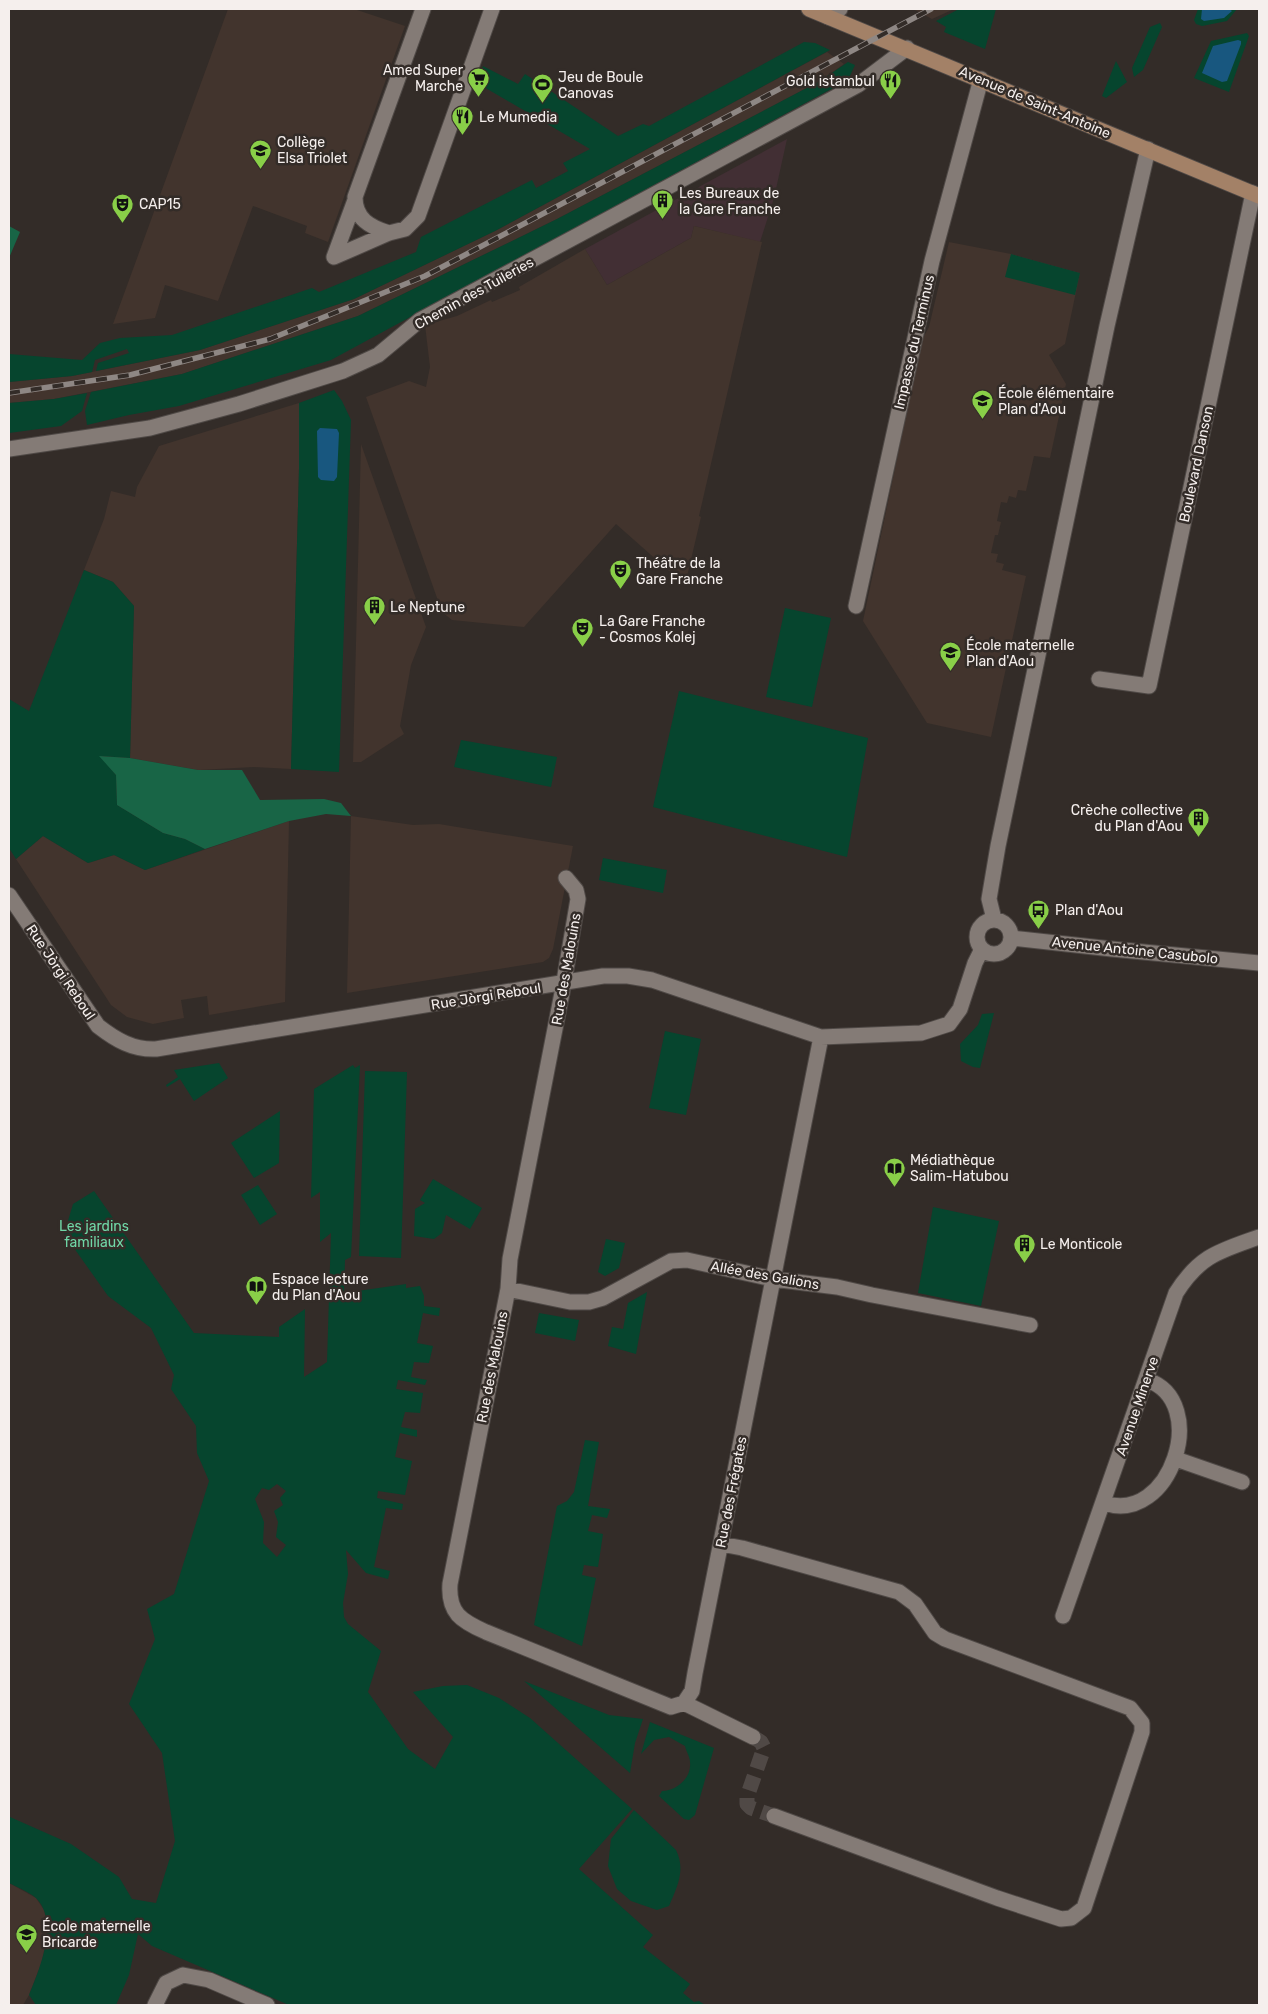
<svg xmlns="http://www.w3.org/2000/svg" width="1268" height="2014" font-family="Rubik,sans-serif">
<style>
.commercial{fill:#422f34}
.built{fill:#42342d}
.green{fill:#06452e;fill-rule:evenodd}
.forest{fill:#186546}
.water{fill:#18577f}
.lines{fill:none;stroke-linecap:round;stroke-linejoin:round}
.street-tunnel{stroke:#504946;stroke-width:15;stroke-dasharray:15 8;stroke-linecap:butt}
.street-casing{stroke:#4f4946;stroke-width:17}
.secondary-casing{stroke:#4f4946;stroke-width:17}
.street{stroke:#847b76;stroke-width:15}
.secondary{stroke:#a38167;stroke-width:15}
.rail-casing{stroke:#8e8784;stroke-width:5.5}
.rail{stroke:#332c28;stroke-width:4;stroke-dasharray:11;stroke-linecap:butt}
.labels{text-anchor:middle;stroke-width:5;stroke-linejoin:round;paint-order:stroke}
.poi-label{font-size:14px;fill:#f5efed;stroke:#332c28;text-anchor:start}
.street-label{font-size:14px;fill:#f5efed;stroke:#332c28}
.park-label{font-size:14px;fill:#70d7a7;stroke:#332c28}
</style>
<rect width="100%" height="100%" fill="#332c28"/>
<path class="commercial" d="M787 139 774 198 760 242 694 226 691 238 607 285 585 249Z"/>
<path class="built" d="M228 9H354L405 26 328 242 305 233 307 226 253 206 218 301 165 285 155 318 113 324Z
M913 9H954L932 19Z
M827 52 844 64 820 81 557 219 358 316 182 374 54 399 9 403V382L72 376 200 350 354 299 495 231Z
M694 226 762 242 699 516 701 517 685 585 616 524 524 627 452 620 442 612 366 397 409 381 426 387 430 367 425 325 457 316 491 300 492 302 520 290 519 287 585 249 607 285 691 238Z
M949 242 1011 254 1080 273 1065 344 1049 355 1066 384 1050 458 1034 456 1026 491 1018 490 1016 498 1009 496 1007 503 1001 502 997 521 1001 522 998 535H995L991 553 998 554 996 562 1004 564 1002 570 1026 576 991 737 927 723 863 621 922 340 929 327Z
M299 403V469L291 769 254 767 198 770 130 758 134 606 113 582 84 570 104 519 111 491 135 497 137 487 159 446Z
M361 444 426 627 411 665 400 726 404 734 361 762H353Z
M351 816 413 825 439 824 573 846 553 949 549 958 543 962 347 993Z
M289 821 285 1002 209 1015 207 996 181 1000 184 1018 153 1024 127 1017 111 1005 16 859 43 836 88 863 114 855 145 870Z
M9 1883 36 1898 44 1910 47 1923 46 1943 41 1964 29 1995 23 2005H9Z"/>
<path class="green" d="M959 9H996L985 49 944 32 946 27 936 21Z
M1198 9H1237L1227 21 1202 26 1196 24 1194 20Z
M1160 23 1162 27 1143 70 1134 77 1132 68 1150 27Z
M1247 33 1249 36 1229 92 1194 78 1211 41Z
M804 42 815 43 830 50 495 231 354 299 200 350 96 371 98 363 129 353 127 349 95 360 92 372 72 376 9 382V354L82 360 100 343 120 338 172 335 312 288 319 292 416 252 421 237 532 180 536 188 568 171 563 163 590 149 477 83 483 66 518 84 525 74 618 136 643 124 649 126Z
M1116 61 1127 82 1106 98 1102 96Z
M848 62 855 65 848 80 331 360 179 406 129 415 87 425 85 411 91 392 182 374 358 316 557 219 820 81Z
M1011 254 1080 273 1075 295 1005 277Z
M334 390 342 401 351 420 339 772 291 769 299 469V403Z
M87 393 82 411 61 426 9 433V403L54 399Z
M84 570 113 582 134 606 130 758 100 756 116 775 117 805 163 833 185 839 205 849 145 870 114 855 88 863 43 836 16 859 9 848V699L29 711Z
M785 608 831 618 812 707 766 697Z
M679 691 868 738 847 857 653 807Z
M461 740 557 757 551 787 454 767Z
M603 858 667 870 663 893 599 880Z
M994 1013 980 1068 973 1067 961 1061 960 1044 978 1025 982 1014Z
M665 1031 701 1039 686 1115 649 1108Z
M219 1063 228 1078 194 1101 180 1079 167 1087 166 1085 178 1077 174 1070Z
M353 1065 355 1068 360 1065 351 1257 345 1260 344 1293 406 1284V1288L420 1286 424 1296V1306L440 1308 439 1316 423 1313 417 1343 433 1346 429 1363 414 1362 411 1377 427 1380 425 1385 398 1380 396 1389 423 1393 420 1413 405 1412 401 1427 417 1430V1437L400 1433 395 1457 412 1461 405 1495 378 1491 377 1498 403 1504 402 1510 386 1508 374 1567 390 1571 388 1579 366 1573 346 1550 348 1574 343 1603 344 1617 348 1624 381 1651 368 1692 408 1749 435 1769 453 1737 413 1692 443 1686 467 1685 499 1698 530 1718 632 1809 579 1869 653 1935 643 1947 690 1984 683 1993 694 2002 699 2001 705 2005H289L152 1946 138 1934 129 1975 116 2005H36L29 1995C39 1970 60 1922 36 1898 29 1892 17 1887 9 1883V1818L10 1817 71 1844 119 1877 132 1899 156 1903 175 1841 162 1753 129 1704 155 1639 147 1609 174 1594 209 1481 197 1453 196 1426 171 1389 174 1375 151 1328 108 1296 64 1234 73 1204 94 1191 194 1333 279 1337V1327L305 1309 304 1377 327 1362 331 1233 320 1242V1192L311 1198 314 1089ZM277 1484 286 1491 280 1498 283 1505 274 1511 278 1522 276 1537 286 1545 277 1557 263 1543 264 1522 255 1499 262 1488 269 1490Z
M365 1071 407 1072 401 1258 359 1256Z
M280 1111 279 1163 254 1178 231 1143Z
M433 1179 482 1208 470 1229 446 1215 442 1233 434 1239 414 1236 415 1209 425 1203 420 1200Z
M258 1185 277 1214 260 1225 241 1195Z
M933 1207 999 1221 981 1306 918 1293Z
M606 1239 625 1243 619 1268 605 1276 598 1272Z
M647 1292 636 1354 608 1346 612 1327 623 1329 628 1303Z
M539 1313 579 1320 575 1341 535 1333Z
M585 1440 599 1442 588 1506 610 1509 607 1518 592 1515 588 1531 603 1534 598 1567 584 1565 582 1575 596 1578 582 1646 534 1625 557 1506 567 1501 574 1492Z
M524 1681 609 1715 643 1719 635 1743 630 1773Z
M650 1722 714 1748 695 1815 689 1820 684 1819 659 1796 662 1791C676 1791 692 1778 690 1762 690 1757 686 1751 685 1746L669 1737 654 1740 641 1754Z
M634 1810 676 1850C686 1870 677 1887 669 1906L657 1910 631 1901 617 1889 608 1866 611 1839Z"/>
<path class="forest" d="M9 226 20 232 9 258Z
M99 756 130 758 198 770H242L260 800 324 799 341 803 351 816 326 814 289 821 205 849 185 839 163 833 117 805 116 775Z"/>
<path class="water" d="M1202 9H1229L1232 11 1224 18 1204 21 1201 19Z
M1238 40 1241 41V44L1227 81 1222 82 1202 73 1213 46Z
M320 428 337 429 339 433 337 477 334 481 321 480 318 477 317 431Z"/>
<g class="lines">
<path class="street-tunnel" d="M753 1737 761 1742 764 1748 747 1797V1804L751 1808 774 1816"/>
<defs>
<path id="street" d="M828 17 840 9
M389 233C370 227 355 219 355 197L423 9
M334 257 389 233 405 229 418 216 492 9
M334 257 355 200
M9 449 150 428 239 404 343 371 378 355 420 320 858 85 907 48
M856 606 932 261 981 79
M1099 679 1149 686 1253 193
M566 878 576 890 578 899 562 993 510 1259 508 1289 450 1584C448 1613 461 1621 486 1632L671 1707 684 1703
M9 895 98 1026C116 1040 133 1050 156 1049L603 976H628L652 980 821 1037 921 1033 949 1024 960 1009 975 963 982 949
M994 919 989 899 998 846 1107 326 1148 149
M977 937a17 17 0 1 1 34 0a17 17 0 1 1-34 0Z
M1012 938 1112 949 1259 963
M508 1289 570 1302H589L603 1298 671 1261 687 1260 773 1279 837 1287 872 1295 1030 1325
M1176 1459 1242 1482
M1104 1503C1171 1526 1211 1401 1147 1380
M721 1544 742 1548 899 1592 915 1604 935 1633 945 1639 1130 1708 1142 1723V1732L1084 1908 1071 1918 1061 1919 997 1898 774 1816
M1063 1616 1176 1293C1200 1255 1220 1251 1259 1237
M684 1703 692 1691 695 1673 821 1037
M684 1703 753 1737
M155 2005 166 1983 183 1975 209 1980 267 2005"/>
<path id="secondary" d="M809 9 1259 196"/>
</defs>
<use href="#street" class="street-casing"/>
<use href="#secondary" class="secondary-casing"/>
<use href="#street" class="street"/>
<use href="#secondary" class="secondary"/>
<defs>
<path id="rail" d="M9 393 130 375 270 339 425 276 931 9"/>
</defs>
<use href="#rail" class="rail-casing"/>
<use href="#rail" class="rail"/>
</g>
<defs>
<symbol id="supermarket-pin" viewBox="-11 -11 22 30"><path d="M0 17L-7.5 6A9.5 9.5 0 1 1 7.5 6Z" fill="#89cf48" stroke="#332c28"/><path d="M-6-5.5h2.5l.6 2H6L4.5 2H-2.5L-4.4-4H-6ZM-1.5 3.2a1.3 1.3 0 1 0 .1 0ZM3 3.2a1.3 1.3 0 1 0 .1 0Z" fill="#111"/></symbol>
<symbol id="restaurant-pin" viewBox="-11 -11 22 30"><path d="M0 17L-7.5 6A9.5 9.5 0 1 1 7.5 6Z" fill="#89cf48" stroke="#332c28"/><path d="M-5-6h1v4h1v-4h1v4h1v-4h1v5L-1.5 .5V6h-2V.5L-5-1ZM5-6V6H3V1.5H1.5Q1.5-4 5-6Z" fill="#111"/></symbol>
<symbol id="stadium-pin" viewBox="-11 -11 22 30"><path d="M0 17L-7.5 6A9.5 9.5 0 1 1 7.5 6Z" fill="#89cf48" stroke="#332c28"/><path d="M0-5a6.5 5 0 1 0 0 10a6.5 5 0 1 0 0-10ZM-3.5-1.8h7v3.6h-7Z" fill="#111"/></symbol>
<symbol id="school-pin" viewBox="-11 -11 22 30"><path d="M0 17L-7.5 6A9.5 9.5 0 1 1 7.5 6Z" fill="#89cf48" stroke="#332c28"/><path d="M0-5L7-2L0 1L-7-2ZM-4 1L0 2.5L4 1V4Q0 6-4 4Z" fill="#111"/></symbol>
<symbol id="building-pin" viewBox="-11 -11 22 30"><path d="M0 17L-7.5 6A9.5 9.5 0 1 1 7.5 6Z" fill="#89cf48" stroke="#332c28"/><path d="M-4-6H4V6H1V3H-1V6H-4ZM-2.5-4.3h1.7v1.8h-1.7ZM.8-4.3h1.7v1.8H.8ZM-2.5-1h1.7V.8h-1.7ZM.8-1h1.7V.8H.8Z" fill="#111"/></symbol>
<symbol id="theatre-pin" viewBox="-11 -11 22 30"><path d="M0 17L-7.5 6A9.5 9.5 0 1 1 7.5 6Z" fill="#89cf48" stroke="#332c28"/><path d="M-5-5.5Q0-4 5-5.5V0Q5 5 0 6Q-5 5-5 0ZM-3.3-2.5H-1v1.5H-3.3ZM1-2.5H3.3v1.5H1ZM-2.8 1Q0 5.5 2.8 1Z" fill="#111"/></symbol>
<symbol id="bus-pin" viewBox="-11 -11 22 30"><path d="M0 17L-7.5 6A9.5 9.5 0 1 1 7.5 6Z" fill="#89cf48" stroke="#332c28"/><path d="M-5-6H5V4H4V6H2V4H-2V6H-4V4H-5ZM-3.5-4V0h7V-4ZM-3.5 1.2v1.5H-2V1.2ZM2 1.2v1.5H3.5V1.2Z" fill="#111"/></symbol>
<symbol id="library-pin" viewBox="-11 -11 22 30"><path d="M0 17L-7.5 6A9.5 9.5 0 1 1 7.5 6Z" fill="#89cf48" stroke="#332c28"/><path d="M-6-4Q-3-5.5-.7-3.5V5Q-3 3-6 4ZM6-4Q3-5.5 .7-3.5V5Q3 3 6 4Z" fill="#111"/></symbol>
</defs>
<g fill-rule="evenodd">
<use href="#supermarket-pin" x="466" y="66" width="25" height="34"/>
<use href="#restaurant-pin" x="878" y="68" width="25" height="34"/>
<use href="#stadium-pin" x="530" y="72" width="25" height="34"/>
<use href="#restaurant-pin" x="450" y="104" width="25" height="34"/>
<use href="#school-pin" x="248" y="138" width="25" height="34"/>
<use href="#building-pin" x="650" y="188" width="25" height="34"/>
<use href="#theatre-pin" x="110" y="192" width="25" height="34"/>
<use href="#school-pin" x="970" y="388" width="25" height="34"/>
<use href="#theatre-pin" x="608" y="558" width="25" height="34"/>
<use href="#building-pin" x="362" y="594" width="25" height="34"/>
<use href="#theatre-pin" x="570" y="616" width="25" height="34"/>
<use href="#school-pin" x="938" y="640" width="25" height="34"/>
<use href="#building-pin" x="1186" y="806" width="25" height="34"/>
<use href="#bus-pin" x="1026" y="898" width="25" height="34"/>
<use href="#library-pin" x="882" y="1156" width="25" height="34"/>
<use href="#building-pin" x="1012" y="1232" width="25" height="34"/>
<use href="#library-pin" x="244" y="1274" width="25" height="34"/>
<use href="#school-pin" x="14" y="1922" width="25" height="34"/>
</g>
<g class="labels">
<g class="poi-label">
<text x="463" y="75" text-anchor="end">Amed Super<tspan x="463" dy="16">Marche</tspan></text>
<text x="558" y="82">Jeu de Boule<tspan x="558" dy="16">Canovas</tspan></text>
<text x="875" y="86" text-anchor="end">Gold istambul</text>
<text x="479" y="122">Le Mumedia</text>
<text x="277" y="147">Collège<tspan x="277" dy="16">Elsa Triolet</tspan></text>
<text x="679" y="198">Les Bureaux de<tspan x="679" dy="16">la Gare Franche</tspan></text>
<text x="139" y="209">CAP15</text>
<text x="998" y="398">École élémentaire<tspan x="998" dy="16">Plan d'Aou</tspan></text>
<text x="636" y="568">Théâtre de la<tspan x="636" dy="16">Gare Franche</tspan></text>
<text x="390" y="612">Le Neptune</text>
<text x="599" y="626">La Gare Franche<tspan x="599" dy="16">- Cosmos Kolej</tspan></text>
<text x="966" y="650">École maternelle<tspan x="966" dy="16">Plan d'Aou</tspan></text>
<text x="1183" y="815" text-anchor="end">Crèche collective<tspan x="1183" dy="16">du Plan d'Aou</tspan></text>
<text x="1055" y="915">Plan d'Aou</text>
<text x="910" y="1165">Médiathèque<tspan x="910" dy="16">Salim-Hatubou</tspan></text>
<text x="1040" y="1249">Le Monticole</text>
<text x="272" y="1284">Espace lecture<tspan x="272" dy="16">du Plan d'Aou</tspan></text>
<text x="42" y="1931">École maternelle<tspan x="42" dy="16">Bricarde</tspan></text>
</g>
<g class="street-label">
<text transform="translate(1035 102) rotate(23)" y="5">Avenue de Saint-Antoine</text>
<text transform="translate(474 293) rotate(-29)" y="5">Chemin des Tuileries</text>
<text transform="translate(914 342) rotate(-77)" y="5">Impasse du Terminus</text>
<text transform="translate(1196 464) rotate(-78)" y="5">Boulevard Danson</text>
<text transform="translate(1135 950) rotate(6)" y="5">Avenue Antoine Casubolo</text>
<text transform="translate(566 969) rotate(-80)" y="5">Rue des Malouins</text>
<text transform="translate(61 972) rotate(56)" y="5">Rue Jòrgi Reboul</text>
<text transform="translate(486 996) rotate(-9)" y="5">Rue Jòrgi Reboul</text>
<text transform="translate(765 1275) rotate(10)" y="5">Allée des Galions</text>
<text transform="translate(492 1367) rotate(-79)" y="5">Rue des Malouins</text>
<text transform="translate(1137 1406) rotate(-71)" y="5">Avenue Minerve</text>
<text transform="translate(731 1492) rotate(-79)" y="5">Rue des Frégates</text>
</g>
<g class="park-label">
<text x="94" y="1231">Les jardins<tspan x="94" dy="16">familiaux</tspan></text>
</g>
</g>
<rect width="1268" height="2014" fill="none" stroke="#f5efed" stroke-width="20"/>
</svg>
